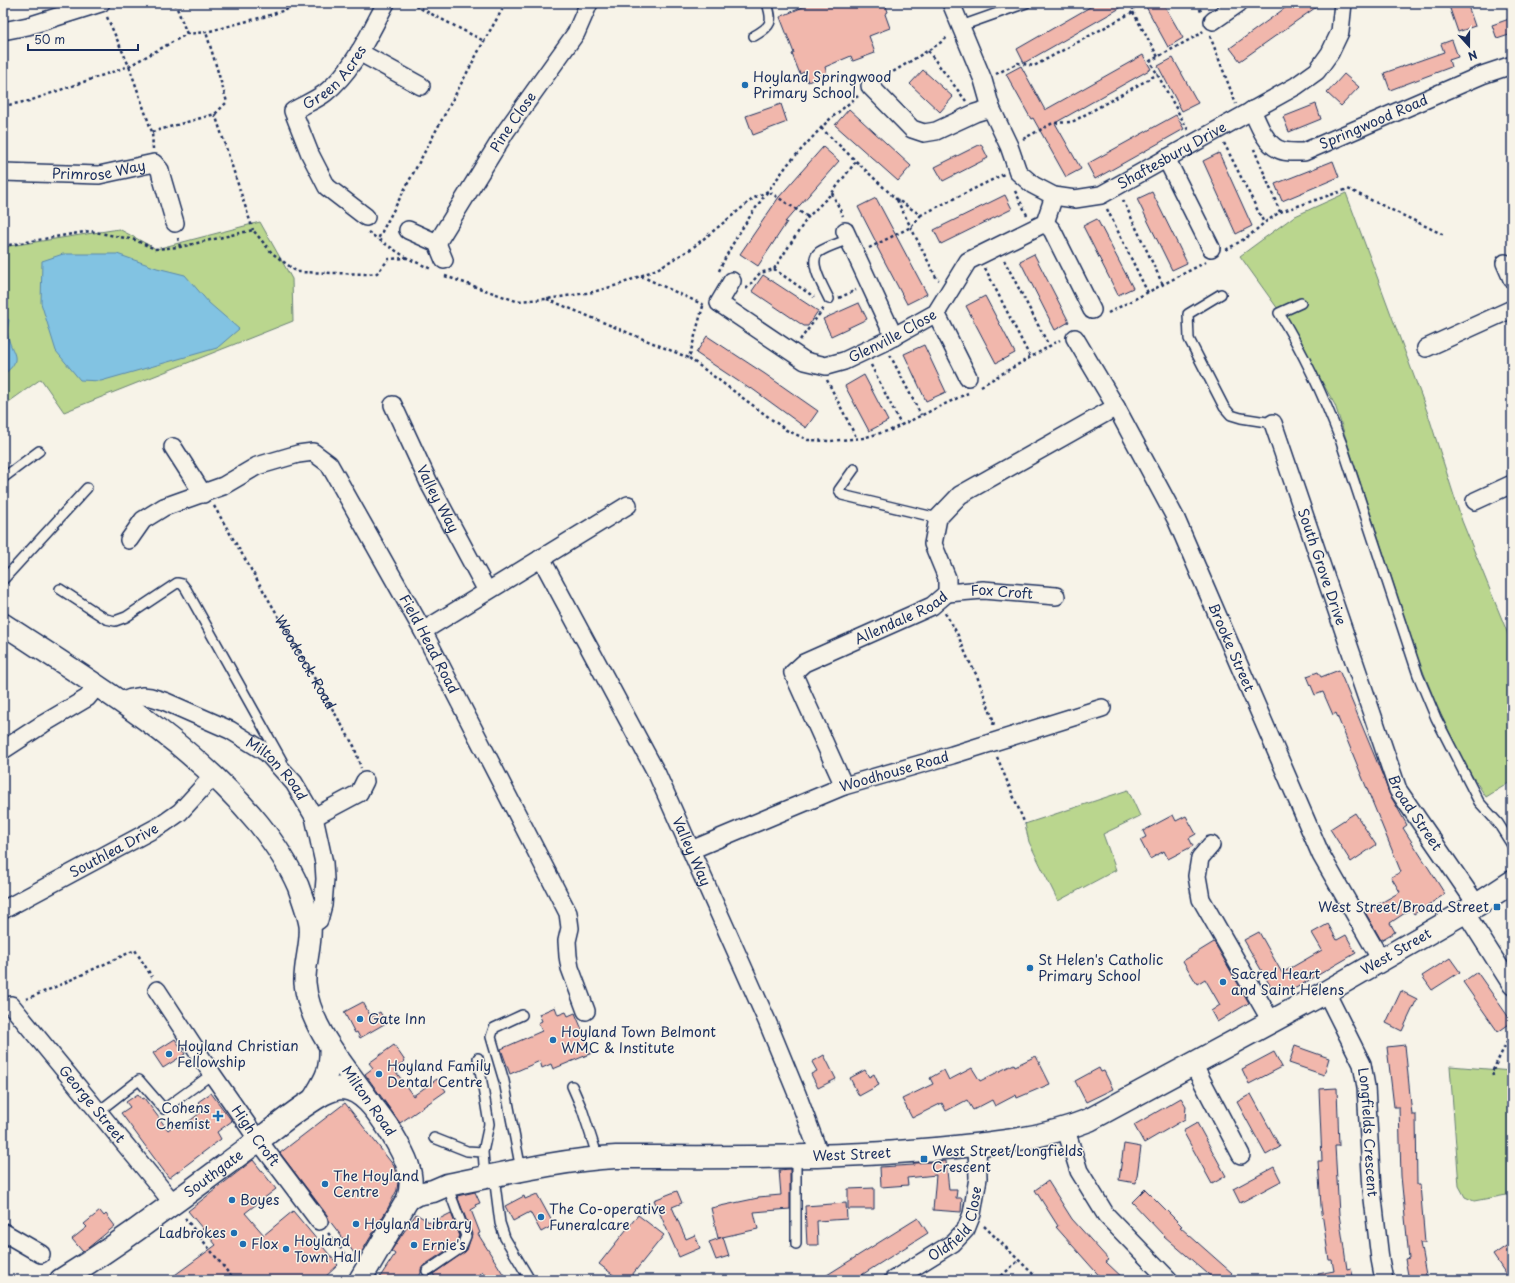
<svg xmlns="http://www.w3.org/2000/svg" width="1515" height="1283" font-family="'Playpen Sans',sans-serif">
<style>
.green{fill:#bad68e;stroke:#6a8276}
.water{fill:#82c3e2;stroke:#5988ad}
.building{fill:#f1b7ac;stroke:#1b2f5e}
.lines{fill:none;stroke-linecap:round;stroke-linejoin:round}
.service-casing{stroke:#1b2f5e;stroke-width:12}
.minor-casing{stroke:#1b2f5e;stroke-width:20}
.tertiary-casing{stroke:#1b2f5e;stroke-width:24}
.secondary-casing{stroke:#1b2f5e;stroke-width:25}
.path{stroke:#1b2f5e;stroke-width:2.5;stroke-dasharray:3 3;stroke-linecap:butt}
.service{stroke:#f7f3e8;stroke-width:9}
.minor{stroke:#f7f3e8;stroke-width:17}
.tertiary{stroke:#f7f3e8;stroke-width:21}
.secondary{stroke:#f7f3e8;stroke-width:22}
.poi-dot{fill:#1f6fb2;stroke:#f7f3e8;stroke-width:1.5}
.labels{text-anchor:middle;stroke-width:3;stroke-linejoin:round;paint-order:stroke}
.street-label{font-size:14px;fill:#1b2f5e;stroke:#f7f3e8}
.poi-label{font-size:14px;fill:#1b2f5e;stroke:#f7f3e8;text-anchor:start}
</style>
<rect width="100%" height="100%" fill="#f7f3e8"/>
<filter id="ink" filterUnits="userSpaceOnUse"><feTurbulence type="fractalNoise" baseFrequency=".025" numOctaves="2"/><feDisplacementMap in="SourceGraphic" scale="8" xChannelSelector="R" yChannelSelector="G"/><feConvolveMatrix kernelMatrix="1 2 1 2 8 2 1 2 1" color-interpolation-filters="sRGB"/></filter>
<g filter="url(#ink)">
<path class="green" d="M1346 193 1428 414 1462 521 1512 644V781L1486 797 1465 765 1437 706 1417 656 1335 405 1293 330 1240 256 1293 217Z
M260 222 292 279 293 321 64 412 41 379 3 406V247L119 229 156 249Z
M1128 790 1140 816 1103 834 1116 870 1058 901 1029 842 1025 824Z
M1450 1066 1512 1071V1194L1474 1201 1465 1197 1459 1186Z"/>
<path class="water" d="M63 254H117L157 268 185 275 209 303 239 329 217 348 101 381 80 380 56 351 41 303 42 261Z
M3 315 9 320C8 325 7 331 8 336 11 354 25 358 3 375Z"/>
<path class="building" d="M812 3H885L888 12 885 14 890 28 869 36 875 53 853 61 851 56 825 67 827 74 808 82 804 72 800 74 792 54 794 53 780 17Z
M1097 3H1129L1024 63 1017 49Z
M1144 3H1163L1183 38 1168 47Z
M1292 3H1322L1240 61 1230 48Z
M1448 3H1467L1475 26 1458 32Z
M1512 18V34L1497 39 1492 25Z
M1452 40 1458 57 1449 60 1451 67 1390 90 1384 73 1444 52 1441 44Z
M1143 55 1151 69 1055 123 1081 169 1066 177 1033 118 1031 119 1006 74 1021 66 1045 110Z
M1173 58 1198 103 1182 111 1158 66Z
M923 70 953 97 940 112 910 84Z
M1344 74 1359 87 1341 106 1327 93Z
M781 104 787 122 753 135 746 116Z
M1316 104 1321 119 1289 132 1283 117Z
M849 109 911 166 898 181 835 125Z
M1176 115 1184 129 1095 179 1087 164Z
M981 144 988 158 943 181 935 167Z
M823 147 839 161 785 222H787L758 266 740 254 779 197Z
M1219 153 1252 226 1236 234 1203 161Z
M1333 161 1339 177 1282 201 1275 184Z
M1152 192 1187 263 1172 270 1137 199Z
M1005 195 1012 209 941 244 934 230Z
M876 198 927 294 907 304 877 247 878 246 858 207Z
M1097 219 1133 288 1118 295 1083 226Z
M1034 254 1069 322 1055 330 1020 261Z
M763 275 818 311 808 326H804L752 291Z
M985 296 1015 353 996 363 966 306Z
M859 303 867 319 831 336 823 319Z
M707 336 765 374 818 411 806 428 751 388 750 389 696 353Z
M924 345 946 392 926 401 904 354Z
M864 375 888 421 869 431 845 386Z
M1339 670 1382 774 1389 793 1407 825 1403 828 1445 894 1414 914 1411 909 1390 923 1395 932 1381 940 1365 912 1400 892 1391 877 1401 872 1336 713 1333 715 1323 692 1315 695 1307 676 1318 672 1321 677Z
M1355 813 1376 845 1351 862 1330 829Z
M1173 815 1176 821 1186 816 1196 834 1189 838 1193 846 1168 859 1164 851 1150 859 1140 840 1146 837 1143 831Z
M1328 924 1337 940 1346 935 1356 953 1289 992 1286 987 1275 994 1244 940 1259 932 1282 973 1322 950 1312 933Z
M1214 942 1249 1003 1217 1022 1211 1011 1220 1005 1205 979 1197 984 1183 961Z
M1450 958 1460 972 1432 990 1422 976Z
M1477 972 1512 1022 1498 1032 1463 982Z
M1401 991 1417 999 1402 1031 1386 1023Z
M363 1002 371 1017 380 1012 386 1023 360 1038 357 1032 355 1033 344 1012Z
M555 1007 558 1015 566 1012 568 1016 575 1013 592 1053 553 1069 551 1064 542 1068 540 1061 510 1074 501 1049 542 1031 538 1023 542 1021 539 1014Z
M175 1039 185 1054 163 1068 153 1053Z
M394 1045 405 1061 394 1069 413 1096 437 1079 446 1091 400 1123 365 1074 373 1068 369 1063Z
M1405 1045 1412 1115H1416L1417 1185H1420L1425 1243H1420L1427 1280H1409L1405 1259 1409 1258 1401 1176 1399 1107H1394L1387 1047Z
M1295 1046 1329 1058 1324 1075 1289 1063Z
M1274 1052 1282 1067 1249 1084 1242 1069Z
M824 1055 836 1079 818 1088 811 1074 817 1071 812 1062Z
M1036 1056 1050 1084 1017 1098 1016 1095 995 1106 992 1100 973 1110 967 1100 946 1111 942 1103 912 1118 902 1099 933 1084 930 1078 944 1070 949 1080 972 1068 980 1081 1014 1064 1015 1066Z
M1099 1068 1101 1072 1104 1071 1113 1089 1086 1102 1075 1081Z
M865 1070 869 1077 874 1074 879 1085 859 1096 850 1078Z
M1337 1088 1339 1146H1335L1339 1214 1347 1269 1351 1268 1354 1280H1319L1318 1274 1334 1271 1332 1260H1329L1321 1206 1318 1161H1322L1319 1089Z
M211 1093 232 1121 217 1132 221 1139 169 1178 121 1113 130 1107 126 1102 138 1094 142 1099 144 1098 168 1130 176 1124 179 1129 204 1110 198 1102Z
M1251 1094 1280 1147 1266 1155 1237 1102Z
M1181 1098 1186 1106 1185 1119 1144 1143 1134 1125Z
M345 1103 394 1166 398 1181 397 1190 388 1208 358 1258 329 1220 327 1215 280 1153Z
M1197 1123 1226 1176 1212 1184 1183 1131Z
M1124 1144 1141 1147 1136 1183 1119 1180Z
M253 1160 276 1189 245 1213 264 1235 293 1211 338 1265 322 1280H168L216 1245 188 1211Z
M946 1161 949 1190H957L956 1198H962L961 1212 933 1210 936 1175 907 1178 908 1185 881 1187 880 1167 914 1165 913 1163Z
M1274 1167 1281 1181 1240 1203 1233 1189Z
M790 1169V1209L754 1212 758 1229 718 1238 711 1208 758 1198V1197L781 1195 779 1170Z
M1048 1181 1072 1219 1109 1260 1106 1262 1125 1280H1103L1056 1227 1058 1226 1035 1190Z
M874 1188V1209H848V1189Z
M1145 1189 1182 1226 1180 1227 1232 1273 1226 1280H1215L1164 1236 1132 1202Z
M677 1191 682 1203 672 1207 686 1239 695 1235 700 1248 679 1257 654 1200Z
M475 1192 480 1203 475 1205 476 1207 471 1210 480 1233 478 1234 507 1280H488L483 1272 470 1280H437L433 1274 467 1250 472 1234 457 1196Z
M537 1194 554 1225 541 1232 530 1212 513 1221 505 1206 524 1196 525 1199Z
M846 1203 847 1219 817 1221 818 1245H807L805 1206Z
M100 1211 104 1216 106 1214 115 1226 83 1252 72 1239 87 1227 84 1224Z
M451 1213 460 1236 456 1244 423 1266 421 1269V1273L417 1280H378L395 1254 391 1251 416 1214 431 1223Z
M638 1215 664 1235 628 1280H620L599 1264Z
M918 1218 928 1233 860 1276 853 1280H819Z
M723 1237 729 1256 716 1260 709 1242Z
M1512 1242V1280H1510L1493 1255Z"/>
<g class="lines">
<defs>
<path id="service" d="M961 26 1026 3
M754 36C772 26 773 22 767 3
M1221 294 1188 314 1189 339 1224 407 1231 415 1241 418 1273 423
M829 299C824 288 807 261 819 252 828 246 840 243 849 239
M1301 303 1279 313C1304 354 1324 397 1341 442L1418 675 1436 718 1479 802 1498 823 1512 845
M854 469 839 490 842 495 938 518
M3 478 39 451
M3 580 87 488
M60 589 106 619 115 621 126 617 177 583 182 584 186 589 282 761
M478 1058 489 1124 483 1152 485 1177
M572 1086 582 1109 598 1158
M98 1112 139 1080 164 1109 212 1074
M434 1138 467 1151 483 1152
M521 1170 504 1081 491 1037 494 1028 522 1015
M494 1176 500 1223 505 1238 530 1280
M796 1244V1156
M427 1271 461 1248 466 1236 447 1185"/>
<g id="minor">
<path id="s2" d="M951 3 983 80 991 108 1009 146 1018 172 1033 185 1054 196 1075 199 1101 195 1296 86 1317 71 1330 53 1340 32 1343 3"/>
<path d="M1213 21 1239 3"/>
<path d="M3 31 28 26 101 3"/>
<path d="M359 52 421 86"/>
<path d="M870 86 912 129 924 133 936 131 975 113 991 108"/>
<path id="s3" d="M1252 110C1258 123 1265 143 1278 149 1285 153 1296 152 1304 152L1482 75 1512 65"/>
<path d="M1166 158 1211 248"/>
<path id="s4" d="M3 172 99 175 154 163 160 170 161 175 175 223"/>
<path id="s5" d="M366 217 327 187 310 154 293 111C303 105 316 100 325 93 354 70 369 34 386 3"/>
<path d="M1045 223 1052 230 1092 310"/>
<path d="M408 230 437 243 444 260"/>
<path d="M845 231 894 337"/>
<path id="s6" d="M437 243 506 131 576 33 589 3"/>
<path d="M1505 263 1512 279"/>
<path id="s7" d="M732 281 719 303 805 361 826 366 844 361 884 342 936 313 968 261 1045 223 1054 196"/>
<path d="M936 313 968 377"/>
<path id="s8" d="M1075 338 1116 407 1176 519 1321 855 1381 960"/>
<path d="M1426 348 1512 309"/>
<path id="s9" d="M393 405 430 485 487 591"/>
<path id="s10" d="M1273 423 1398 790 1477 905"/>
<path d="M173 447 203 494"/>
<path d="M1475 501 1512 484"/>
<path id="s11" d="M129 540 143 520 164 507 223 486 257 466 298 454 313 452 329 464 423 631 568 913 570 928 567 941 568 956 570 968 586 1011"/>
<path id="s12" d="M541 558 657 774 767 1021 797 1094 820 1156"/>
<path id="s13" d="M947 593 983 590 1056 596"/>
<path d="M423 631 628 505"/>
<path id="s14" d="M121 702 131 698 142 696 151 697 164 701 230 730 267 753 294 783 314 817 324 863 325 879 323 905 319 920 310 926"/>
<path d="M3 750 43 724 87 698 97 686"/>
<path id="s15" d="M844 786 793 673 804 663 932 606 947 593V578L933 544 938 518 960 495 1116 407"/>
<path d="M314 817 359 793 365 781"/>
<path d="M1211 845 1200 858 1197 876 1201 899 1271 1021"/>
<path id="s16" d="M691 850 844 786 952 755 1102 708"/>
<path id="s17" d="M3 910 163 824 180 812 213 776"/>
<path d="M1465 912 1512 986"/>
<path id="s18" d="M157 990 212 1074 258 1140 319 1221"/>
<path id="s19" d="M1326 992 1362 1064 1366 1087 1372 1190 1380 1259 1384 1280"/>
<path id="s20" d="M11 1005 173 1203"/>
<path d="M1193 1064 1241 1155"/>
<path d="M1066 1130 1079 1171 1106 1215 1169 1280"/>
<path d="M3 1232 41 1254"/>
<path id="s21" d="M893 1280 953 1243 966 1229 972 1214 978 1178 977 1145"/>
</g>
<path id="tertiary" d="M3 624C93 683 190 740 259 824 274 843 288 863 298 886 302 897 308 914 310 925 312 944 304 964 305 983 309 1028 346 1067 370 1102
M312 1101C325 1079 331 1073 330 1046"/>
<g id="secondary">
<path id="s22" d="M408 1199 417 1194 433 1191 447 1185C503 1174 559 1160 616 1157 722 1157 829 1159 935 1149 987 1144 1039 1140 1089 1120L1326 992 1477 905 1512 882"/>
<path id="s23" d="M61 1280C95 1259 129 1236 161 1212 194 1189 226 1164 259 1140 279 1124 300 1107 323 1094 329 1091 336 1088 343 1088 364 1090 378 1113 389 1129 402 1151 417 1173 408 1199L360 1280"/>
</g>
</defs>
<use href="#service" class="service-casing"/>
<use href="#minor" class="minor-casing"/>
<use href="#tertiary" class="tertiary-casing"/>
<use href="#secondary" class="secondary-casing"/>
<g class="path">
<path d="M175 3 187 34"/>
<path d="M410 3 484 41"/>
<path d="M1198 3 1201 12"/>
<path d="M1133 12 1158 57"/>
<path d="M107 17 129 66 152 132 153 149"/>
<path d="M1210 36 1236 104"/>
<path d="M928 51 966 101"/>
<path d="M996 74 1018 63 1034 66 1133 12V3"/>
<path d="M883 78 937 45 948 37"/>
<path d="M3 106 29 101 129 66 187 34 206 32 267 16 306 3"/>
<path d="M215 114 253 230"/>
<path d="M821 128 896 199 921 215 1004 174"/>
<path d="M1188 130 1150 61 1200 34 1203 31"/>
<path d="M152 132 215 114 227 102 206 32"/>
<path d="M1023 139 1053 123 1072 122 1158 74"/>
<path d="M1224 143 1264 223"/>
<path d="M1015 191 1027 215"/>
<path d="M832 193 843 216"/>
<path d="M897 200 937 279 939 280"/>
<path d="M1123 200 1163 285"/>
<path d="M1107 209 1148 293"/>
<path d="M1280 212 1348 189 1444 235"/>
<path d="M368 232 378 239"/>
<path d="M178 238 180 247"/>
<path d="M3 246 90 231 135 240 155 249 180 247 253 230 272 253 297 272 368 274 377 273 389 259 407 258 431 269"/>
<path d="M869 248 911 227 921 215"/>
<path d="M1226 250 1249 236 1264 223 1280 212 1254 149"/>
<path d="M407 258 378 239 484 41 506 3"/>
<path d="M1004 260 1049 346"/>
<path d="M985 268 1030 357"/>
<path d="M774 269 814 297"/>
<path d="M719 271C732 242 749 217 768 191L808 217"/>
<path d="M445 276 516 301 547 299 593 292 621 284 657 269 691 249 754 198 768 191 788 164 821 128 830 119 858 96"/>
<path d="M641 276 704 305"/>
<path d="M746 289 760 273 774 269 808 217 832 193 857 160"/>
<path d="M839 298 856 290"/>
<path d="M547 299 689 358"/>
<path d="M703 306 689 358 786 430 808 440 830 441 863 438 891 430 968 393"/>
<path d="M1108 313 1206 262"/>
<path d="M800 340 824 308"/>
<path d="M890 355 921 415"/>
<path d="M871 365 901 425"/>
<path d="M827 380 857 439"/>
<path d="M981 386 1060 340"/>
<path id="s1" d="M214 506 354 746 361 768"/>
<path d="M945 613 957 633 968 659 977 676 994 722 993 725"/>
<path d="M997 757 1025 824"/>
<path d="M26 999 53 988 135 950 152 977"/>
<path d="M1493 1076 1492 1072 1512 1032"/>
<path d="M185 1218 234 1280"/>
<path d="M984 1226 1039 1280"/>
<path d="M328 1233 352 1262"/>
<path d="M997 1280 1019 1260"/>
</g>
<use href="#service" class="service"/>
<use href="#minor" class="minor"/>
<use href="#tertiary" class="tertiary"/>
<use href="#secondary" class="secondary"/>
</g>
</g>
<g class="poi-dot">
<circle cx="745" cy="85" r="4"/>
<rect x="1493" y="903" width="8" height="8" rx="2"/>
<circle cx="1030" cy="968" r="4"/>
<circle cx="1223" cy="982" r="4"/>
<circle cx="360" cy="1019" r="4"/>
<circle cx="553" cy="1040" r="4"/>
<circle cx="169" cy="1054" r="4"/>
<circle cx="379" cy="1074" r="4"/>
<path d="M216 1110h4v4h4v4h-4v4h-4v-4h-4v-4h4z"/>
<rect x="920" y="1155" width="8" height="8" rx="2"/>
<circle cx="325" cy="1184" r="4"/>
<circle cx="232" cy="1200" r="4"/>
<circle cx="541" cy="1217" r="4"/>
<circle cx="356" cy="1224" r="4"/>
<circle cx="234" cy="1233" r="4"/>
<circle cx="243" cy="1244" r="4"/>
<circle cx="414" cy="1245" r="4"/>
<circle cx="286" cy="1249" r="4"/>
</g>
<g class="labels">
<g class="street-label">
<text dy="5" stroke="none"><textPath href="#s5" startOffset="187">Green Acres</textPath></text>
<text dy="5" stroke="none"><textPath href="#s6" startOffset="143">Pine Close</textPath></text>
<text dy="5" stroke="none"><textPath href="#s3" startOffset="150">Springwood Road</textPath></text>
<text dy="5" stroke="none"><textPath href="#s2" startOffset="354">Shaftesbury Drive</textPath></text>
<text dy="5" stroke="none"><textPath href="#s4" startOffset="96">Primrose Way</textPath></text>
<text dy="5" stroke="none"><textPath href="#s7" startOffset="224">Glenville Close</textPath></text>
<text dy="5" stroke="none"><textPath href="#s9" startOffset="104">Valley Way</textPath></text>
<text dy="5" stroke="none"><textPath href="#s10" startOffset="152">South Grove Drive</textPath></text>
<text dy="5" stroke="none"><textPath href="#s13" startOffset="55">Fox Croft</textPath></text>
<text dy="5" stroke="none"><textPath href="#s15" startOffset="246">Allendale Road</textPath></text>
<text dy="5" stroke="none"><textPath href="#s11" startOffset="435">Field Head Road</textPath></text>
<text dy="5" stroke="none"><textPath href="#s8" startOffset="347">Brooke Street</textPath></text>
<text dy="5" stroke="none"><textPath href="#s1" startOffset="181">Woodcock Road</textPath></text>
<text dy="5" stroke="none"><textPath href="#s14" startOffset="178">Milton Road</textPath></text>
<text dy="5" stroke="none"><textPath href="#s16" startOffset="218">Woodhouse Road</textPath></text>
<text dy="5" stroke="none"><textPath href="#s10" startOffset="416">Broad Street</textPath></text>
<text dy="5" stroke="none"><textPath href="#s17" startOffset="126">Southlea Drive</textPath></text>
<text dy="5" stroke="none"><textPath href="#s12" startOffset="330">Valley Way</textPath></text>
<text dy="5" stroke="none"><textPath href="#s22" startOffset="1040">West Street</textPath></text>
<text transform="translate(369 1101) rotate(55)" y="5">Milton Road</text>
<text dy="5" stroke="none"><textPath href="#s20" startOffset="128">George Street</textPath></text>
<text dy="5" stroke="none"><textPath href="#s19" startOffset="149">Longfields Crescent</textPath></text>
<text dy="5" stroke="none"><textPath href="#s18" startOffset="176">High Croft</textPath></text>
<text dy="5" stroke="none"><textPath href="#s22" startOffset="449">West Street</textPath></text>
<text dy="5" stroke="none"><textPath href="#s23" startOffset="186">Southgate</textPath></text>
<text dy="5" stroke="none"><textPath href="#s21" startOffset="88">Oldfield Close</textPath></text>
</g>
<g class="poi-label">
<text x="753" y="82">Hoyland Springwood<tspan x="753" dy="16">Primary School</tspan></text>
<text x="1489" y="912" text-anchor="end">West Street/Broad Street</text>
<text x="1038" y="965">St Helen's Catholic<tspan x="1038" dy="16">Primary School</tspan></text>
<text x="1231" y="979">Sacred Heart<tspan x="1231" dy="16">and Saint Helens</tspan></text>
<text x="368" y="1024">Gate Inn</text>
<text x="561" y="1037">Hoyland Town Belmont<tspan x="561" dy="16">WMC &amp; Institute</tspan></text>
<text x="177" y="1051">Hoyland Christian<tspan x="177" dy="16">Fellowship</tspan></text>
<text x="387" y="1071">Hoyland Family<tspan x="387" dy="16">Dental Centre</tspan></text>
<text x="210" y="1113" text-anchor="end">Cohens<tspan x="210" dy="16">Chemist</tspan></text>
<text x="932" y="1156">West Street/Longfields<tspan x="932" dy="16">Crescent</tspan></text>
<text x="333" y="1181">The Hoyland<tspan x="333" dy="16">Centre</tspan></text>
<text x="240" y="1205">Boyes</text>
<text x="549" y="1214">The Co-operative<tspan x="549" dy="16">Funeralcare</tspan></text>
<text x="364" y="1229">Hoyland Library</text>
<text x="226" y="1238" text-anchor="end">Ladbrokes</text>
<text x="294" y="1246">Hoyland<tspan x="294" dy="16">Town Hall</tspan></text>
<text x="251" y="1249">Flox</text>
<text x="422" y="1250">Ernie's</text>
</g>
</g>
<rect width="1515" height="1283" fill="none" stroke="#f7f3e8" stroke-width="16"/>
<rect x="8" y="8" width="1499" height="1267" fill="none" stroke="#1b2f5e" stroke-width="1.5" filter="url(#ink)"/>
<g transform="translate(1469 46) rotate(159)" stroke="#f7f3e8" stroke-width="3" paint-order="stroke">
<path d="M0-3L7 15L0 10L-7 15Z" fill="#1b2f5e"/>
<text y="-6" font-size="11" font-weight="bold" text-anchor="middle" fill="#1b2f5e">N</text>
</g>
<path d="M28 44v6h110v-6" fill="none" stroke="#1b2f5e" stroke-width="2"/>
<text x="34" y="44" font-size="12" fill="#1b2f5e" stroke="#f7f3e8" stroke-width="3" paint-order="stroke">50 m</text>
</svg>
